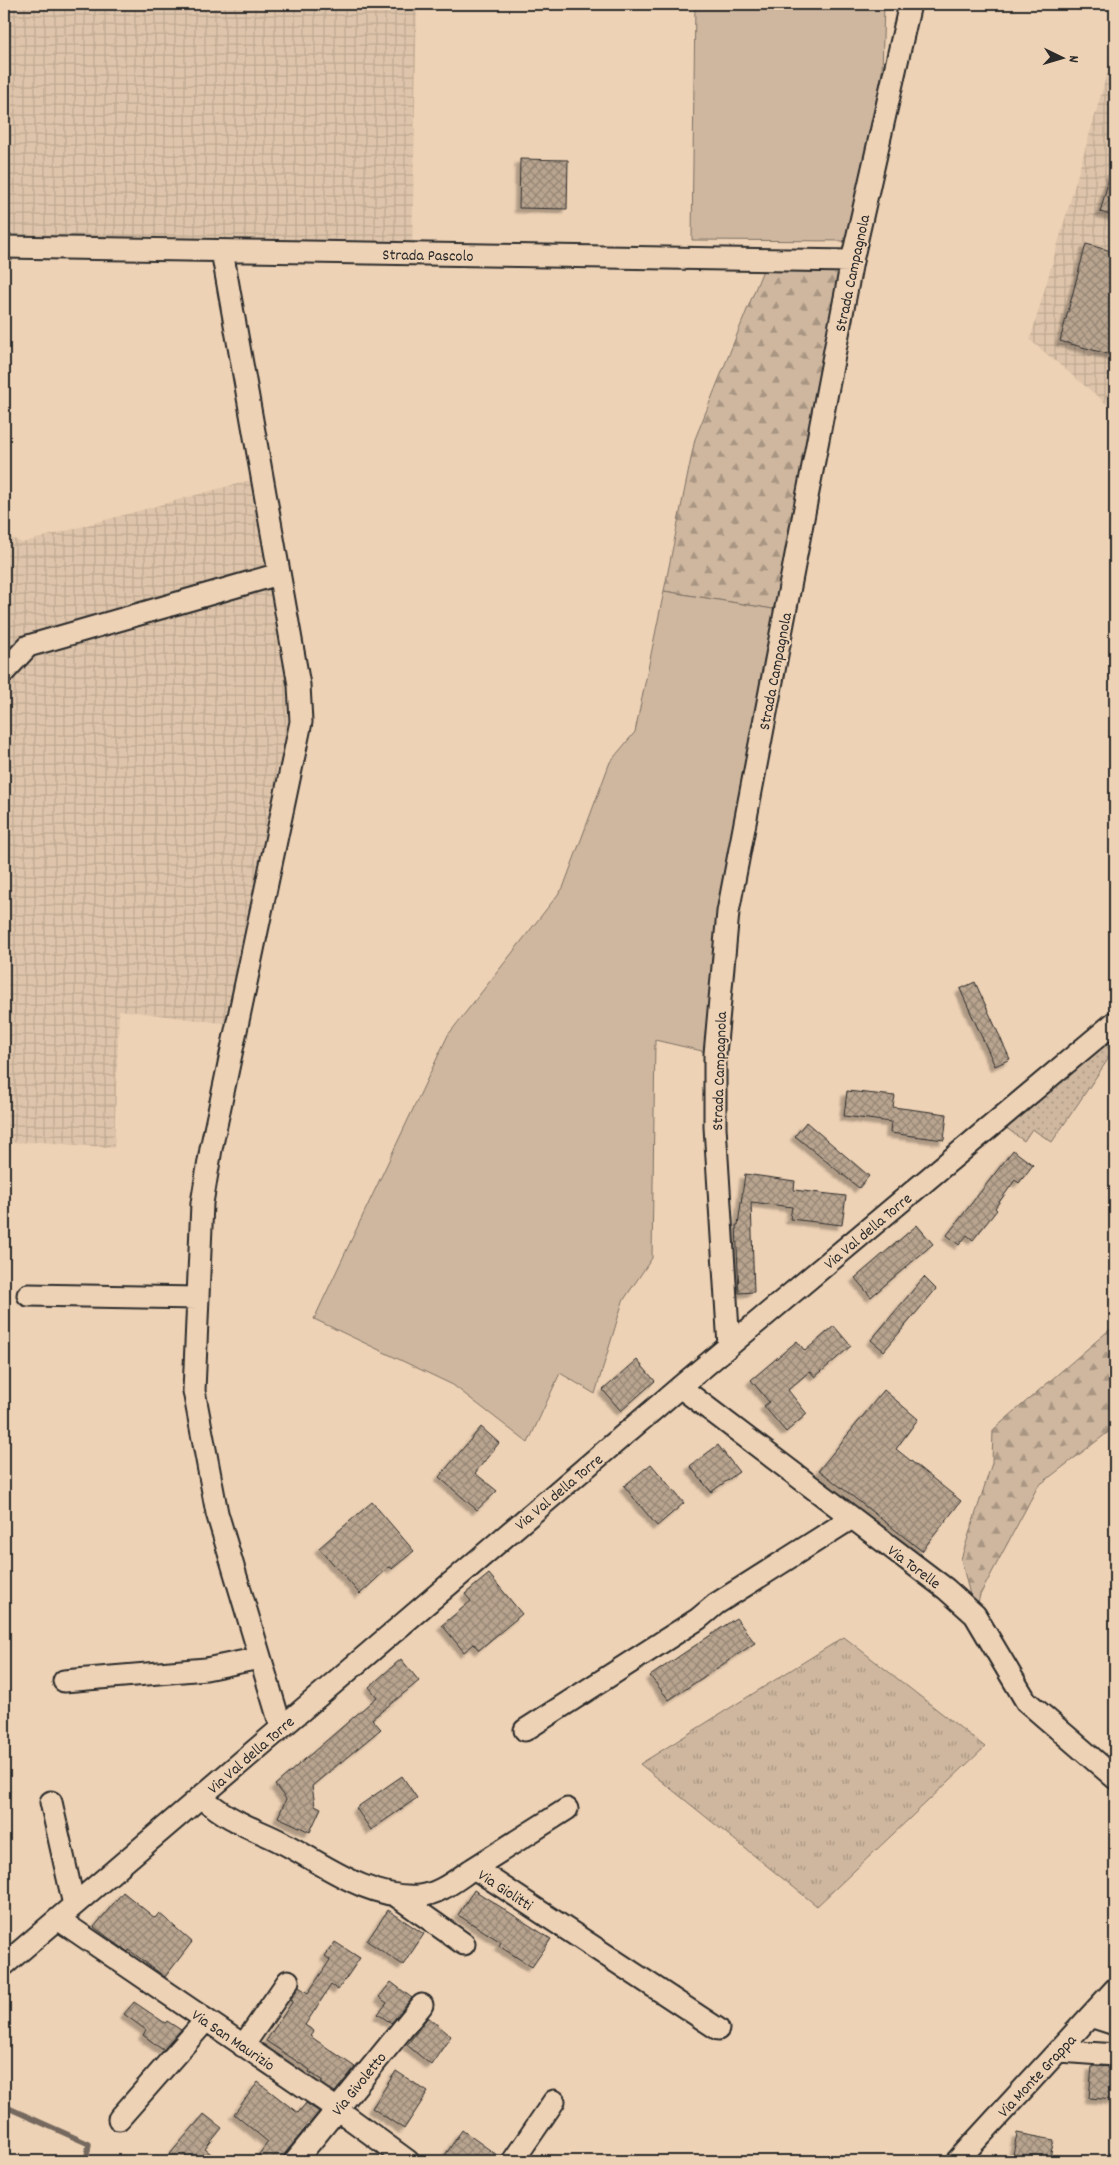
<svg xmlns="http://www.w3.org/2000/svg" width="1119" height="2165" font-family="Dekko,sans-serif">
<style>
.industrial{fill:url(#industrial-grid)}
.grass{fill:url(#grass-tufts);stroke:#7d7165}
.forest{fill:url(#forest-firs);stroke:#7d7165}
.garden{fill:url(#garden-dots);stroke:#7d7165}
.pitch{fill:#cfb79f;stroke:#7d7165}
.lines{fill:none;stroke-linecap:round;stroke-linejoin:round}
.stream{stroke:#74695f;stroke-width:5.5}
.building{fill:url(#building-cross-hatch);stroke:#2b2b2b;filter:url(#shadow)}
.minor-casing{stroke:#2b2b2b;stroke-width:25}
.minor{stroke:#eed2b5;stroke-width:21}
.labels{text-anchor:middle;stroke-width:4;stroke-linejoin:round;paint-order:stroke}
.street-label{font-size:16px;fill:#2b2b2b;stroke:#eed2b5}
</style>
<defs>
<pattern id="industrial-grid" width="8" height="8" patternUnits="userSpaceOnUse" patternTransform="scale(1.25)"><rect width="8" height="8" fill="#dec4aa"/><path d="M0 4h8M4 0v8" fill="none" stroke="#bfa992"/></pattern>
<pattern id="grass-tufts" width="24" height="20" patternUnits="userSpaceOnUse" patternTransform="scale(1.25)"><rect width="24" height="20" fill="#cfb79f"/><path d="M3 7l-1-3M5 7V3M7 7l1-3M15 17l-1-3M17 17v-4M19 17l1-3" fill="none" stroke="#a89582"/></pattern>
<pattern id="forest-firs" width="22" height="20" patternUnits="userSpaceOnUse" patternTransform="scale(1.25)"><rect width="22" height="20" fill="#cfb79f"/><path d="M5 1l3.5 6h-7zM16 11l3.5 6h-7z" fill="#a89582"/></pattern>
<pattern id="garden-dots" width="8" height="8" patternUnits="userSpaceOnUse" patternTransform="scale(1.25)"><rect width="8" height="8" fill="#cfb79f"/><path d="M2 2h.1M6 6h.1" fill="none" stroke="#a89582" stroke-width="1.8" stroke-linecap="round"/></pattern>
<pattern id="building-cross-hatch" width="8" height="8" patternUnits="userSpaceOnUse" patternTransform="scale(1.25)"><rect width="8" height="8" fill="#b8a48f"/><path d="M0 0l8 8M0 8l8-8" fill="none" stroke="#968675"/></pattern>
<filter id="shadow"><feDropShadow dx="-4.5" dy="4.5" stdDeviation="1" flood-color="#0004"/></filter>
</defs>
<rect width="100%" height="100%" fill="#eed2b5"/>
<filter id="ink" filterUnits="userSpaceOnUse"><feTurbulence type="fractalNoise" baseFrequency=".02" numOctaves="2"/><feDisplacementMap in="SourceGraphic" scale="10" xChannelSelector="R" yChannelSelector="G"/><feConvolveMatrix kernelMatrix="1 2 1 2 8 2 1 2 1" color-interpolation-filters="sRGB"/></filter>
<g filter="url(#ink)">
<path class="industrial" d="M4 4H417L412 254 4 247Z
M1115 46V411L1030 340Z
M254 479 299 685 237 1025 119 1010 114 1148 41 1142 4 1143V534L22 543Z"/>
<path class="grass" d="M844 1637 985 1747 817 1906 640 1764Z"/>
<path class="forest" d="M767 260 852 261 785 611 664 591 695 439Z
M1115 1325V1427L1038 1486 980 1595 975 1615 961 1559 992 1463 993 1430Z"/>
<path class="garden" d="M1115 1034V1049L1052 1142 1032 1129 1024 1141 1005 1127Z"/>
<path class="pitch" d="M695 4H884L882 72 850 241 692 240Z
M664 591 785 611 715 1054 655 1040 652 1258 623 1301 595 1394 560 1373 528 1443 453 1385 314 1319 448 1035 563 888 610 762 635 732Z"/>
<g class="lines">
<path class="stream" d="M4 2106 89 2144 86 2161"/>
</g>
<path class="building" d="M520 159 568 160 567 209 519 208Z
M1111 172H1115V216L1100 212Z
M1086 244 1115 252V356L1060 341Z
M975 982 1010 1059 995 1066 960 989Z
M847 1091 895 1096 893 1107 947 1114 944 1140 890 1133 891 1122 844 1116Z
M806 1122 869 1176 859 1188 795 1136Z
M1013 1150 1033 1165 1019 1183 1015 1180 995 1208 997 1210 973 1240 967 1235 959 1245 947 1235Z
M745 1174 795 1181 794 1190 846 1196 842 1225 790 1219 792 1207 751 1202 754 1292 739 1293 736 1225H738Z
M917 1225 933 1244 871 1297 855 1278Z
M924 1277 936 1289 884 1351 871 1340Z
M834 1326 851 1346 815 1377 810 1371 788 1390 807 1414 786 1432 764 1406 769 1402 751 1380 797 1341 805 1351Z
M637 1360 655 1381 621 1411 603 1390Z
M884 1390 918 1419 896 1449 961 1501 922 1551 819 1470Z
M481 1427 499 1443 475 1473 497 1491 477 1510 439 1477Z
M718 1445 739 1472 711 1492 690 1466Z
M651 1464 684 1503 657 1526 624 1486Z
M372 1502 414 1551 392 1569 390 1566 360 1594 319 1548Z
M489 1574 522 1614 479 1650 474 1644 464 1652 442 1625 471 1601 465 1594Z
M736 1618 755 1643 669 1700 650 1676Z
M401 1659 419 1681 372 1719 381 1729 312 1786 315 1805 321 1808 310 1832 278 1817 286 1799 275 1785 377 1697 369 1687Z
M402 1776 417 1798 371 1830 356 1808Z
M474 1890 551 1939 532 1967 499 1946 501 1942 458 1915Z
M123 1892 155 1918 159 1913 192 1942 165 1977 129 1950 128 1952 94 1927Z
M388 1910 424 1934 403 1965 367 1941Z
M335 1942 360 1958 338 1990 331 1985 305 2025 314 2031 310 2036 355 2067 335 2092 321 2083 323 2081 309 2072 310 2070 266 2041 293 2001 290 2000 299 1987 308 1993 330 1960 325 1956Z
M391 1982 412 1998 391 2023 378 2014 387 2003 379 1997Z
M134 2002 165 2023 167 2021 181 2030 163 2050 143 2035 146 2030 124 2014Z
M428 2017 451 2036 431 2065 407 2045Z
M1092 2066 1115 2067V2100L1089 2098Z
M396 2071 428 2092 404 2129 372 2108Z
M258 2082 298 2113 306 2103 319 2112 285 2153 283 2161H254L268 2142 234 2114Z
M204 2114 222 2128 205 2149 220 2161H164Z
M462 2130 501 2158V2161H441Z
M1017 2133 1054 2140 1049 2161H1012Z"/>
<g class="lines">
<defs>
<path id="minor" d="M4 247 852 261
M222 251 299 685 301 722 211 1149 202 1203 194 1391 217 1513 281 1727
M4 672 28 646 279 574
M28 1295 198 1298
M729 1346 715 1127V1054L728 912 852 261 910 4
M680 1387 946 1589 975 1615 1026 1701 1115 1778
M64 1681 206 1669 260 1658
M525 1730 698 1619 716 1604 852 1518
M200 1797C211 1804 222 1814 235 1820 250 1829 267 1834 283 1843 325 1865 369 1900 420 1896 440 1894 457 1879 474 1868L718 2029
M51 1802 74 1905
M474 1868 567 1809
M395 1895 464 1944
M58 1919 337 2109 408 2161
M4 1965 680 1387 1115 1022
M1090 2016 1115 2024
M243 2046 288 1981
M1059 2051 1115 2055
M119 2119 206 2020
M295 2161 422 2005
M513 2161 554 2101
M957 2161 1115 1989"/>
</defs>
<use href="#minor" class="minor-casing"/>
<use href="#minor" class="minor"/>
</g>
</g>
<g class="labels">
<g class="street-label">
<text transform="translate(428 254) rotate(1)" y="6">Strada Pascolo</text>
<text transform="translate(851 273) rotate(-78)" y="6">Strada Campagnola</text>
<text transform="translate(774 671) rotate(-79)" y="6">Strada Campagnola</text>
<text transform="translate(718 1071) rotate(-88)" y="6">Strada Campagnola</text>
<text transform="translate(867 1230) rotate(-40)" y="6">Via Val della Torre</text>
<text transform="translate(558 1491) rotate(-40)" y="6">Via Val della Torre</text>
<text transform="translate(915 1566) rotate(37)" y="6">Via Torelle</text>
<text transform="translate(250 1754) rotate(-41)" y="6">Via Val della Torre</text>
<text transform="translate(506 1889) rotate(33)" y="6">Via Giolitti</text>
<text transform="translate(234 2039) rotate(34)" y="6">Via San Maurizio</text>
<text transform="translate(1036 2075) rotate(-47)" y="6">Via Monte Grappa</text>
<text transform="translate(358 2083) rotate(-51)" y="6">Via Givoletto</text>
</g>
</g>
<rect width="1119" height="2165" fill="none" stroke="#eed2b5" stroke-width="20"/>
<rect x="10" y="10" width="1099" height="2145" fill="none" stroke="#2b2b2b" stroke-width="2" filter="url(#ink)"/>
<g transform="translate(1062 58) rotate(95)" stroke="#eed2b5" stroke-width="4" paint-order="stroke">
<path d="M0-4L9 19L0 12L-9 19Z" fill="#2b2b2b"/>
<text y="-8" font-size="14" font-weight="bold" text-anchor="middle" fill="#2b2b2b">N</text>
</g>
</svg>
